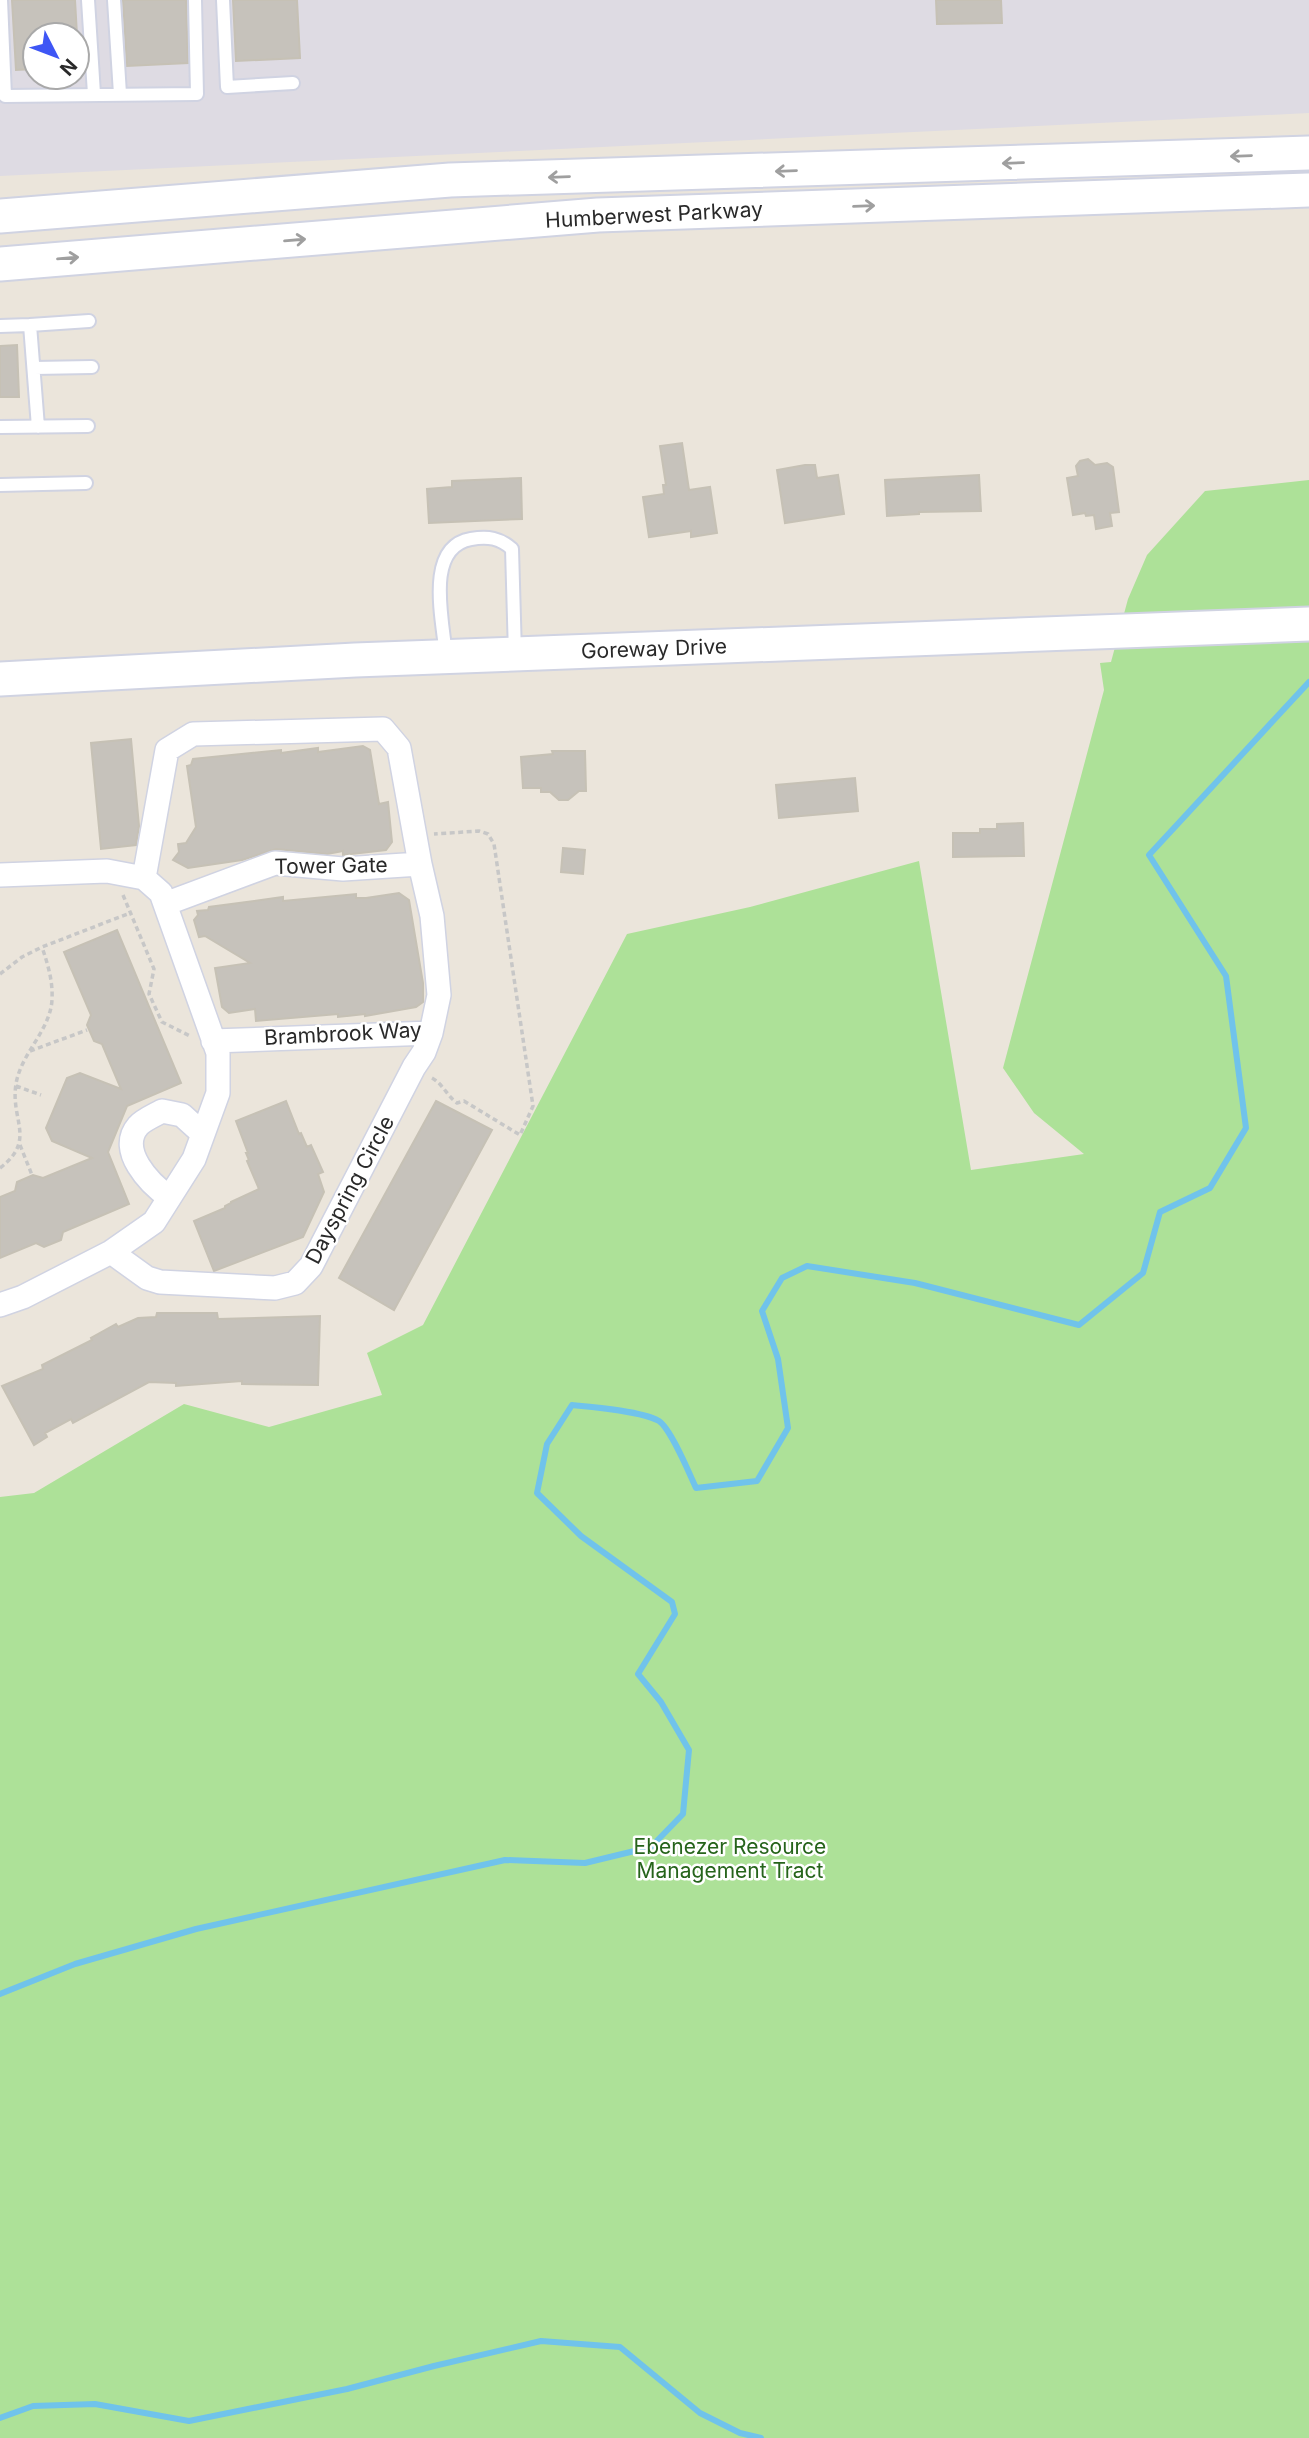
<svg xmlns="http://www.w3.org/2000/svg" width="1309" height="2438" font-family="Inter,sans-serif">
<style>
.industrial{fill:#dedbe3;fill-rule:evenodd}
.green{fill:#ade198}
.lines{fill:none;stroke-linecap:round;stroke-linejoin:round}
.stream{stroke:#70c3eb;stroke-width:6}
.building{fill:#c6c2bb;stroke:#c6c1b5;stroke-width:2}
.lane-casing{stroke:#d0d3e2;stroke-width:16}
.street-casing{stroke:#d0d3e2;stroke-width:26}
.secondary-casing{stroke:#d0d3e2;stroke-width:37}
.path{stroke:#c7c7c7;stroke-width:3.5;stroke-dasharray:5 3.5;stroke-linecap:butt}
.lane{stroke:#fff;stroke-width:12}
.street{stroke:#fff;stroke-width:23}
.secondary{stroke:#fff;stroke-width:33}
.oneway{stroke:#9f9f9f}
.labels{text-anchor:middle;stroke-width:5;stroke-linejoin:round;paint-order:stroke}
.street-label{font-size:21px;fill:#292929;stroke:#fff}
.park-label{font-size:21px;fill:#26641b;stroke:#fff}
</style>
<rect width="100%" height="100%" fill="#ebe5db"/>
<path class="industrial" d="M0 0H1309V113L0 176ZM35 35H77V77H35Z"/>
<path class="green" d="M1309 480V2438H0V1497L34 1493 184 1404 269 1427 382 1395 367 1353 423 1325 627 934 750 907 919 861 971 1170 1084 1154 1034 1113 1003 1068 1104 690 1100 663 1111 662 1128 599 1147 555 1205 491Z"/>
<g class="lines">
<path class="stream" d="M0 1994 75 1964 196 1929 505 1860 585 1863 651 1847 683 1814 689 1750 661 1702 638 1674 675 1614 672 1602 581 1536 537 1493 547 1444 572 1405C593 1407 642 1411 659 1421 671 1429 689 1473 696 1488L757 1481 788 1428 778 1359 762 1311 782 1278 807 1266 915 1283 1079 1325 1143 1273 1160 1212 1210 1188 1246 1128 1226 976 1149 855 1309 682
M0 2418 33 2406 95 2404 189 2421 347 2389 434 2366 541 2341 620 2347 700 2413 740 2433 761 2438"/>
</g>
<path class="building" d="M12 0H75L77 35H35V69L16 70Z
M123 0H186L188 63 127 66Z
M233 0H297L300 58 236 61Z
M936 0H1001L1002 23 937 24Z
M17 345 19 397H0V346Z
M682 443 689 490 710 487 717 533 691 537V531L649 537 643 497 664 494 663 485H666L660 446Z
M1088 459 1095 465 1107 463 1113 467 1119 512 1110 513 1112 526 1096 529 1094 515 1086 516 1085 513 1073 515 1067 478 1078 476 1076 466 1080 461Z
M805 465H815L817 478 838 475 844 514 785 523 777 470Z
M979 475 981 511 919 512V514L887 516 885 480Z
M521 478 522 519 429 523 427 489 452 487V481Z
M131 739 139 826 136 845 101 849 91 743Z
M363 746 370 750 379 804 388 802 392 842 386 850 343 855V851L327 854 276 849 242 860 188 868 173 860 179 852 178 844 186 843 196 827 187 766 191 765 193 759 281 750V753L318 748V752Z
M552 751H585L586 791H579L568 800H559L550 792H541V788H523L521 757 553 754Z
M855 778 858 811 779 818 776 785Z
M1023 823 1024 856 953 857V833H980V829H997V824Z
M563 848 585 850 583 874 561 872Z
M399 893 409 900 423 983V1002L416 1007 365 1016V1014L338 1017V1014L256 1021 255 1009 229 1013 222 1007 215 968 250 963 205 936 199 937 194 920 198 915 197 911 208 910 209 907 283 897V901L356 894V898H366Z
M117 930 181 1083 127 1106 108 1152 129 1204 63 1232 61 1240 44 1247 36 1243 0 1258V1197L15 1191 17 1182 33 1175 43 1178 92 1158 52 1141 46 1128 67 1078 80 1073 121 1089 102 1044 94 1041 87 1025 91 1015 64 952Z
M286 1101 299 1134 301 1133 307 1147 311 1145 323 1172 318 1174 324 1192 303 1237 214 1271 194 1221 225 1208V1206L231 1203V1202L259 1189 247 1161 249 1160 246 1153H248L236 1121Z
M436 1101 492 1130 394 1310 339 1278Z
M157 1313H217L218 1319 320 1316 318 1385 242 1384V1381L176 1386V1383L149 1382 73 1423 71 1419 45 1433 47 1437 34 1445 2 1386 43 1369 42 1365 92 1340 91 1338 116 1324 118 1327 138 1318 156 1317Z"/>
<g class="lines">
<defs>
<path id="lane" d="M1 0 5 96 197 94 195 0
M88 0 94 94
M114 0 120 94
M223 0 227 87 293 83
M0 326 30 325
M34 368 92 367
M0 427 88 426
M38 427 30 325 89 321
M0 485 86 483
M446 656C443 621 424 547 471 539 488 536 500 538 512 549L515 654"/>
<path id="street" d="M0 875 107 871 144 878 161 893 218 1053V1093L194 1159 154 1222 111 1252 23 1297 0 1305
M144 878 167 750 193 734 383 729 399 748 420 864 432 916 439 995 431 1033 213 1041
M165 904 275 863 343 869 420 864
M169 1197C150 1184 117 1150 138 1126 143 1120 155 1115 162 1111L182 1115 203 1134
M111 1252 147 1278 160 1282 275 1288 295 1283 311 1266 414 1067 424 1052 431 1033"/>
<path id="secondary" d="M0 216 450 180 1309 153
M0 264 598 215 1309 190
M0 679 355 660 1309 624"/>
</defs>
<use href="#lane" class="lane-casing"/>
<use href="#street" class="street-casing"/>
<use href="#secondary" class="secondary-casing"/>
<path class="path" d="M123 895 154 969 149 994 162 1022 190 1036
M0 974 22 957 42 947 130 913
M30 1051 87 1030
M432 1078C443 1084 447 1096 457 1103L464 1101 520 1135 533 1106 494 844 488 834 479 831 434 834
M16 1086 41 1095
M20 1145 32 1175
M0 1168C37 1140 10 1120 16 1084 21 1053 50 1031 52 1000 53 981 48 965 42 947"/>
<use href="#lane" class="lane"/>
<use href="#street" class="street"/>
<use href="#secondary" class="secondary"/>
</g>
<defs><path id="oneway-shaft" d="M-6 0H5M1.5-3L5.5 0L1.5 3" fill="none" stroke-width="1.6" stroke-linecap="round" stroke-linejoin="round" transform="scale(1.75)"/></defs>
<g class="oneway">
<use href="#oneway-shaft" transform="translate(1241 156) rotate(178)"/>
<use href="#oneway-shaft" transform="translate(1013 163) rotate(178)"/>
<use href="#oneway-shaft" transform="translate(786 171) rotate(178)"/>
<use href="#oneway-shaft" transform="translate(559 177) rotate(178)"/>
<use href="#oneway-shaft" transform="translate(864 206) rotate(-2)"/>
<use href="#oneway-shaft" transform="translate(295 240) rotate(-5)"/>
<use href="#oneway-shaft" transform="translate(68 258) rotate(-5)"/>
</g>
<g class="labels">
<g class="street-label">
<text transform="translate(654 215) rotate(-3)" y="7">Humberwest Parkway</text>
<text transform="translate(654 649) rotate(-2)" y="7">Goreway Drive</text>
<text transform="translate(331 866) rotate(-1)" y="7">Tower Gate</text>
<text transform="translate(343 1034) rotate(-3)" y="7">Brambrook Way</text>
<text transform="translate(350 1190) rotate(-62)" y="7">Dayspring Circle</text>
</g>
<g class="park-label">
<text x="730" y="1854">Ebenezer Resource<tspan x="730" dy="24">Management Tract</tspan></text>
</g>
</g>
<g transform="translate(56 56) rotate(132)"><circle r="33" fill="#ffffff" stroke="#a9a9a9" stroke-width="2"/>
<path d="M0-5L12 26L0 18L-12 26Z" fill="#3e56f5"/>
<text y="-10" font-size="19" font-weight="bold" text-anchor="middle" fill="#292929">N</text>
</g>
</svg>
